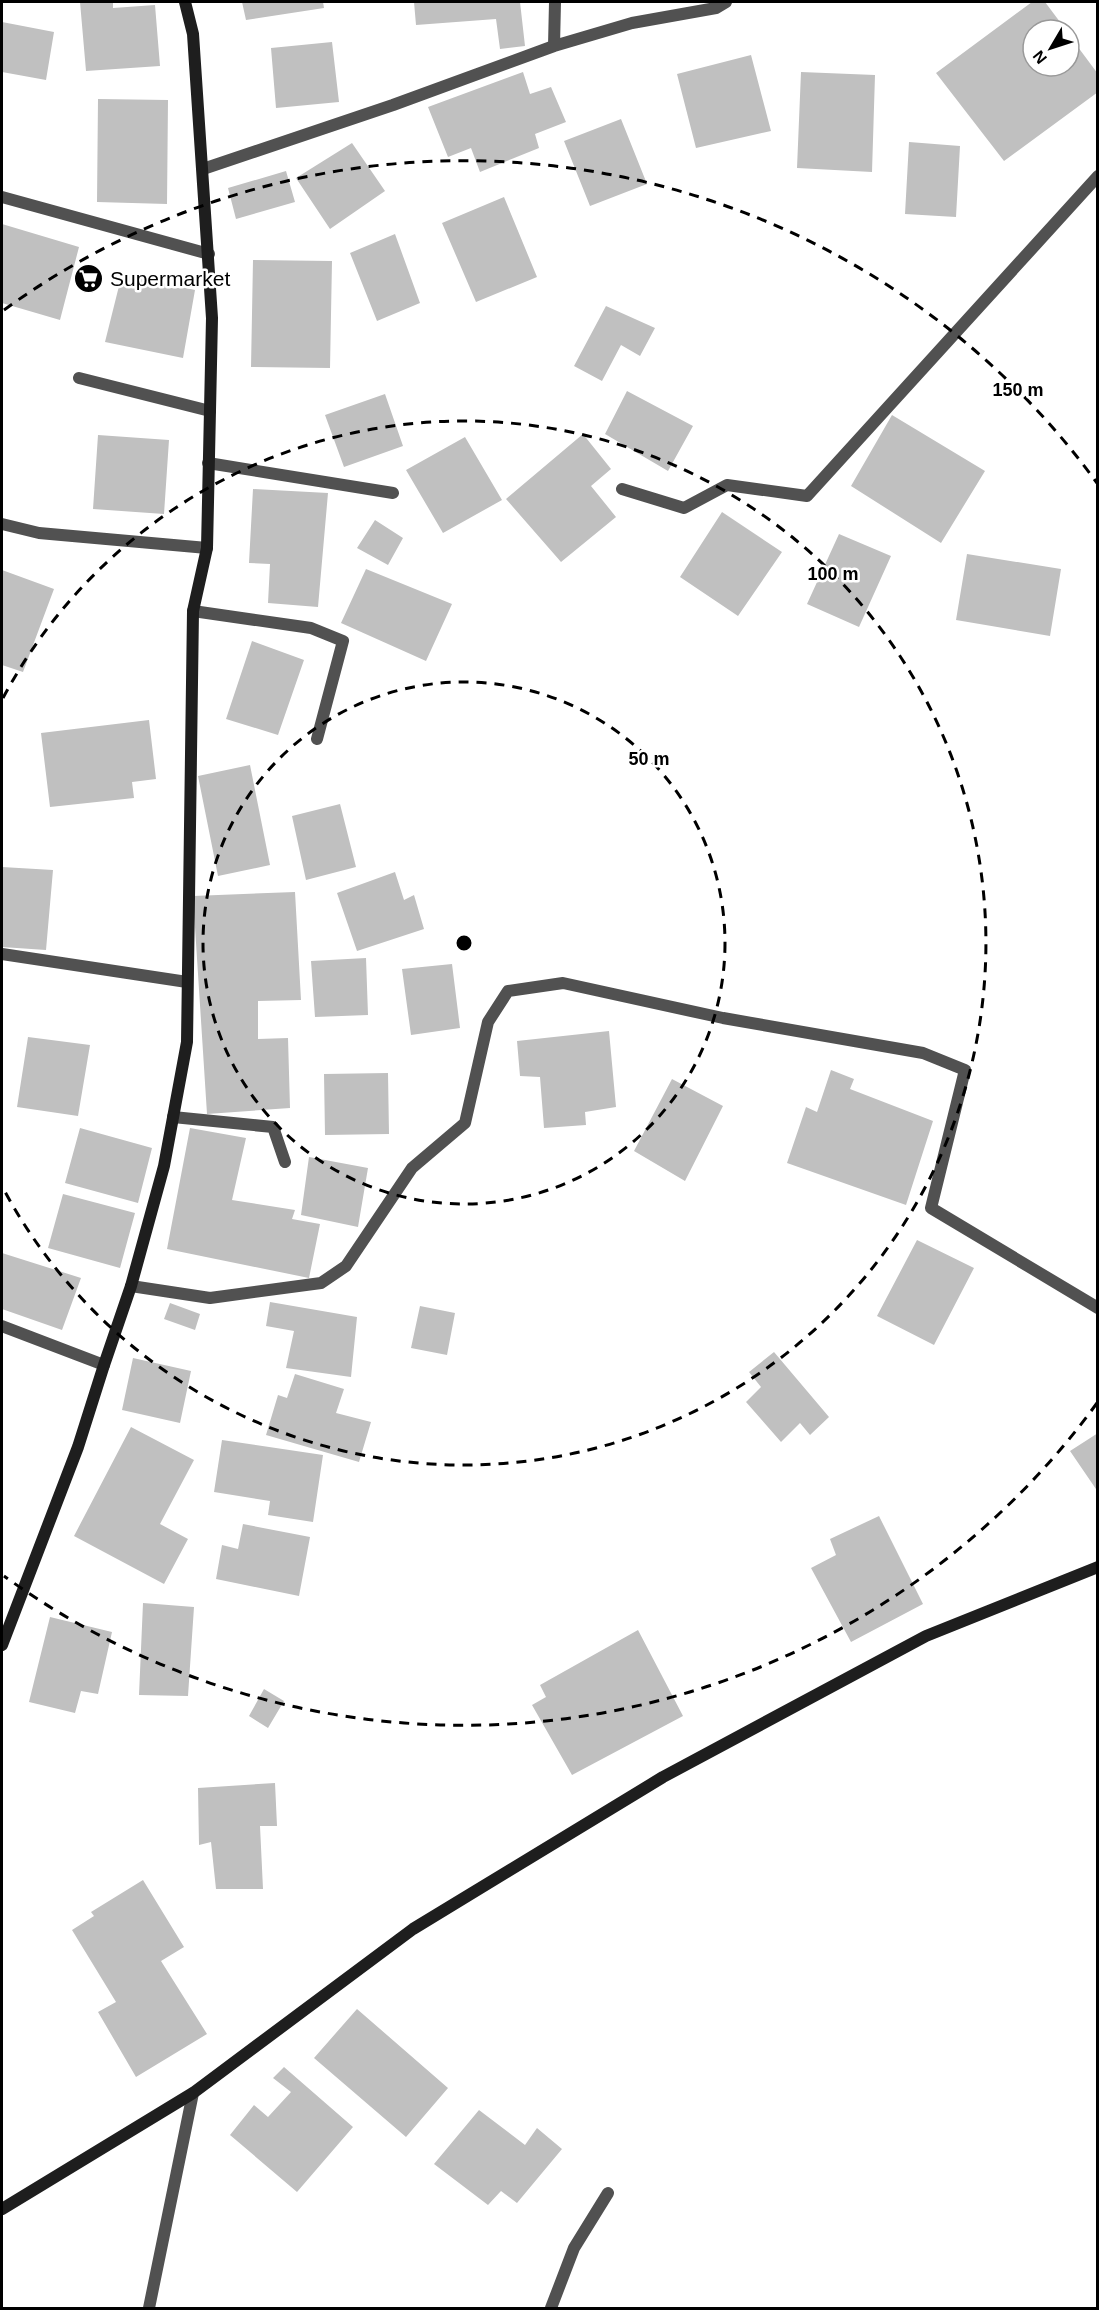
<svg xmlns="http://www.w3.org/2000/svg" width="1099" height="2310" font-family="Helvetica,sans-serif">
<style>
.building{fill:#c0c0c0}
.lines{fill:none;stroke-linecap:round;stroke-linejoin:round}
.street{stroke:#515151;stroke-width:12}
.secondary{stroke:#1e1e1e;stroke-width:12}
.ring{fill:none;stroke:#000;stroke-width:3;stroke-dasharray:10 8}
.labels{text-anchor:middle;stroke-width:5;stroke-linejoin:round;paint-order:stroke}
.poi-label{font-size:21px;fill:#000;stroke:#fff;text-anchor:start}
.centre{fill:#000;stroke:#fff;stroke-width:3}
.ring-label{font-size:18px;text-anchor:middle;font-weight:bold;fill:#000;stroke:#fff;stroke-width:5;stroke-linejoin:round;paint-order:stroke}
</style>
<rect width="100%" height="100%" fill="#fff"/>
<path class="building" d="M80 2H113V8L155 5 160 66 86 71Z
M242 2H323L324 8 246 20Z
M414 2H520L525 46 500 49 496 19 416 25Z
M1032 2H1045L1066 30H1033V66H1069V35L1098 74V92L1004 161 936 73Z
M2 22 54 32 46 80 2 72Z
M332 42 339 102 276 108 271 48Z
M751 55 771 131 696 148 677 74Z
M523 72 530 94 551 87 566 122 535 134 539 148 480 172 471 148 448 157 428 107Z
M801 72 875 75 872 172 797 168Z
M98 99 168 100 167 204 97 202Z
M621 119 647 184 590 206 564 141Z
M909 142 960 146 956 217 905 214Z
M352 143 385 191 330 229 296 178Z
M286 171 295 202 236 219 228 188Z
M504 197 537 277 476 302 442 223Z
M2 224 79 247 60 320 2 303Z
M395 234 420 303 377 321 350 253Z
M253 260 332 261 330 368 251 367Z
M122 274 195 290 183 358 105 342Z
M606 306 655 328 640 356 621 345 602 381 574 366Z
M627 391 693 426 668 471 605 434Z
M385 394 403 446 344 467 325 415Z
M892 415 985 471 941 543 851 486Z
M583 434 611 469 591 486 616 517 561 562 506 499Z
M98 435 169 440 164 514 93 509Z
M465 437 502 500 443 533 406 470Z
M253 489 328 493 318 607 268 603 270 564 249 563Z
M722 512 782 552 738 616 680 577Z
M375 520 403 538 388 565 357 548Z
M839 534 891 556 859 627 807 604Z
M967 554 1061 569 1050 636 956 620Z
M366 569 452 604 426 661 341 623Z
M2 570 54 589 23 672 2 665Z
M252 641 304 660 278 735 226 719Z
M149 720 156 779 132 782 134 798 50 807 41 733Z
M250 765 270 865 218 876 198 776Z
M340 804 356 867 306 880 292 816Z
M2 867 53 870 46 950 2 947Z
M395 872 404 900 414 895 424 929 357 951 337 893Z
M295 892 301 1000 258 1001V1039L288 1038 290 1108 207 1114 193 896Z
M366 958 368 1015 315 1017 311 961Z
M452 964 460 1028 411 1035 402 969Z
M609 1031 616 1107 585 1112 586 1125 544 1128 540 1077 520 1076 517 1041Z
M28 1037 90 1045 78 1116 17 1107Z
M831 1070 854 1079 850 1089 933 1121 906 1205 787 1163 806 1107 817 1112Z
M388 1073 389 1134 325 1135 324 1074Z
M672 1079 723 1106 685 1181 634 1151Z
M80 1128 152 1148 138 1203 65 1183Z
M190 1128 246 1138 232 1200 295 1210 292 1219 320 1224 309 1278 167 1249Z
M309 1157 368 1168 358 1227 301 1215Z
M63 1194 135 1213 120 1268 48 1248Z
M917 1240 974 1268 934 1345 877 1316Z
M2 1253 81 1278 62 1330 2 1309Z
M270 1302 357 1317 351 1377 286 1368 294 1331 266 1326Z
M170 1303 200 1314 195 1330 164 1319Z
M420 1306 455 1313 447 1355 411 1348Z
M774 1352 829 1417 810 1435 800 1423 781 1442 746 1402 761 1387 749 1372Z
M133 1358 191 1371 180 1423 122 1410Z
M295 1374 344 1389 336 1413 371 1422 359 1462 266 1435 278 1395 287 1398Z
M131 1427 194 1460 160 1524 188 1539 164 1584 74 1536Z
M1098 1433V1492L1070 1451Z
M222 1440 323 1455 313 1522 268 1515 270 1501 214 1492Z
M879 1516 923 1604 851 1642 811 1568 836 1555 830 1539Z
M243 1524 310 1537 299 1596 216 1579 222 1545 238 1549Z
M143 1603 194 1607 188 1696 139 1695Z
M50 1617 112 1632 98 1694 81 1691 75 1713 29 1702Z
M638 1630 683 1716 572 1775 532 1705 546 1697 540 1685Z
M264 1689 284 1701 268 1728 249 1716Z
M275 1783 277 1826H260L263 1889H216L211 1842 199 1845 198 1788Z
M143 1880 184 1947 161 1961 207 2034 136 2077 98 2012 116 2002 72 1930 94 1916 91 1912Z
M357 2009 448 2088 406 2137 314 2058Z
M284 2067 353 2127 297 2192 230 2135 254 2105 268 2117 291 2092 273 2078Z
M479 2110 525 2145 537 2128 562 2149 517 2203 501 2191 488 2205 434 2164Z"/>
<g class="lines">
<path class="street" d="M554 46 555 2
M203 169 393 105 554 46 632 23 716 8 726 2
M2 197 209 254
M79 378 210 411
M208 463 393 493
M622 489 684 508 727 485 807 496 1098 176
M2 524 39 533 207 548
M193 611 311 628 343 641 317 739
M2 954 187 982
M173 1117 273 1127 285 1162
M131 1286 210 1298 321 1283 346 1266 412 1168 465 1123 488 1022 508 991 563 983 723 1018 923 1053 965 1070 931 1208 1098 1308
M2 1326 104 1365
M149 2308 193 2093
M551 2308 574 2248 608 2193"/>
<path class="secondary" d="M2 1645 78 1447 104 1365 131 1286 164 1166 187 1042 193 611 207 548 212 318 193 34 185 2
M2 2209 193 2093 413 1929 663 1777 926 1636 1098 1567"/>
</g>
<g class="ring">
<circle cx="464" cy="943" r="261"/>
<path d="M3 698A522 522 0 1 1 3 1188"/>
<path d="M1097 1403A783 783 0 0 1 4 1576M4 310A783 783 0 0 1 1097 483"/>
</g>
<defs>
<symbol id="supermarket-disc" viewBox="-11 -11 22 22"><circle r="9.5" fill="#000" stroke="#fff"/><path d="M-6-5.5h2.5l.6 2H6L4.5 2H-2.5L-4.4-4H-6ZM-1.5 3.2a1.3 1.3 0 1 0 .1 0ZM3 3.2a1.3 1.3 0 1 0 .1 0Z" fill="#fff"/></symbol>
</defs>
<g fill-rule="evenodd">
<use href="#supermarket-disc" x="72" y="262" width="33" height="33"/>
</g>
<g class="labels">
<g class="poi-label">
<text x="110" y="286">Supermarket</text>
</g>
</g>
<circle cx="464" cy="943" r="9" class="centre"/>
<g class="ring-label">
<text x="1018" y="396">150 m</text>
<text x="833" y="580">100 m</text>
<text x="649" y="765">50 m</text>
</g>
<rect width="1099" height="2310" fill="none" stroke="#000000" stroke-width="6"/>
<g transform="translate(1051 48) rotate(231)"><circle r="28" fill="#ffffff" stroke="#999999" stroke-width="1.5"/>
<path d="M0-4.5L10 22L0 15L-10 22Z" fill="#000000"/>
<text y="-9" font-size="16" font-weight="bold" text-anchor="middle" fill="#000000">N</text>
</g>
</svg>
